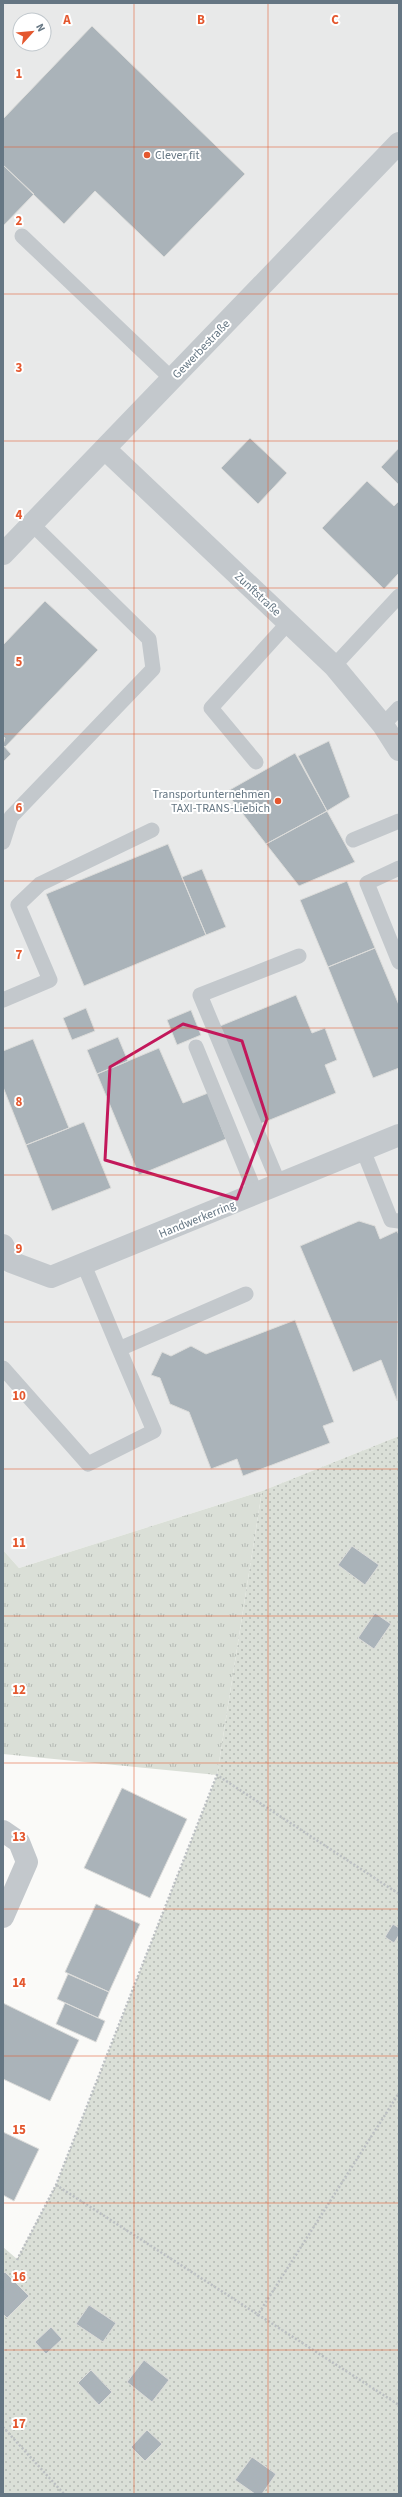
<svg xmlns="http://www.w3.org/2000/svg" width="402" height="2497" font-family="'Source Sans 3',sans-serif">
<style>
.built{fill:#e8e9e9;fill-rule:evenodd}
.grass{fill:url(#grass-tufts)}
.garden{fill:url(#garden-dots)}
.building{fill:#aab3b9;stroke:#dcdcda}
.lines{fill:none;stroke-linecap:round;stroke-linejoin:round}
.path{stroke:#bbbfc2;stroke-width:2.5;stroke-dasharray:2 2;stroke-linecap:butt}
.lane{stroke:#c3c8cc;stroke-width:15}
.street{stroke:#c3c8cc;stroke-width:22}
.marked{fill:none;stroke:#c2185b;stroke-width:3;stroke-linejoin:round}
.grid{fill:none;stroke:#e4572e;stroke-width:1;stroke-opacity:0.55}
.poi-dot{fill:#e4572e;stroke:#fff;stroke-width:1.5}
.labels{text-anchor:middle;stroke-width:4;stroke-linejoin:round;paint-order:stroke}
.poi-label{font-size:12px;fill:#657683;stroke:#fff;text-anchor:start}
.street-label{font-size:12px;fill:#657683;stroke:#fff}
.grid-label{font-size:13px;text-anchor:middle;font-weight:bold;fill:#e4572e;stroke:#fff;stroke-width:4;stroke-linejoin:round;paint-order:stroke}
</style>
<defs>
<pattern id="grass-tufts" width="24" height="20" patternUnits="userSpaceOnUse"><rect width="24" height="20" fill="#dadfd7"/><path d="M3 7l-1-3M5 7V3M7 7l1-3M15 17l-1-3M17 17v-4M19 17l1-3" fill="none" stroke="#b4b9b4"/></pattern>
<pattern id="garden-dots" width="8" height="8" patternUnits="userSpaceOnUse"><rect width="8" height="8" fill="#dadfd7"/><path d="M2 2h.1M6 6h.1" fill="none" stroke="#b4b9b4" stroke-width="1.8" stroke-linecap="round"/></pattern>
</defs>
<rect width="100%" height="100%" fill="#fafaf8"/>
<path class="built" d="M3 3H399V1436L262 1491 19 1568 3 1550ZM20 20H44V44H20Z"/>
<path class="grass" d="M262 1491 217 1775 3 1754V1550L19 1568Z"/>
<path class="garden" d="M399 1436V2494H3V2247L17 2259 56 2185 217 1775 262 1491Z"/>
<path class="building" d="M92 26 245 174 164 257 95 191 64 224 3 165V119Z
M3 165 34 194 3 226Z
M250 438 287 473 258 504 221 468Z
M399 448V485L381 467Z
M367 481 394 506 399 501V573L384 589 322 528Z
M45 601 98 650 5 747 3 745 5 738 3 736V645Z
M329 741 350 797 327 811 298 756Z
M3 745 11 754 3 762Z
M295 753 327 811 266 844 226 792Z
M327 811 355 862 299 886 266 844Z
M168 844 206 935 84 986 46 894Z
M202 869 226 927 206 935 182 877Z
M347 881 375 948 328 967 300 900Z
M375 948 399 1005V1068L373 1078 328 967Z
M296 995 312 1033 325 1028 337 1060 325 1065 336 1093 260 1124 220 1026Z
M86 1008 95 1031 72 1040 63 1018Z
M191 1010 201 1035 177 1045 167 1020Z
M118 1037 128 1061 97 1074 87 1050Z
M33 1039 69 1128 26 1145 3 1087V1051Z
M159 1048 183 1103 208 1093 226 1139 139 1175 97 1074Z
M84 1122 111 1188 52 1211 26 1145Z
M359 1221 375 1226 380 1239 397 1231 399 1235 397 1401 381 1360 353 1372 300 1246Z
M295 1320 334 1422 323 1426 330 1443 243 1476 237 1459 211 1469 189 1412 170 1404 160 1378 151 1375 162 1352 171 1356 191 1346 206 1354Z
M352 1546 379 1565 365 1585 338 1565Z
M375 1613 391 1624 374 1649 358 1638Z
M122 1788 187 1819 150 1898 84 1868Z
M96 1904 140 1924 109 1992 65 1972Z
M393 1924 399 1928V1935L394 1943 385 1937Z
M68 1974 109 1992 98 2018 57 1999Z
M3 2003 79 2040 50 2101 3 2079Z
M65 2003 105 2021 96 2042 56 2024Z
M3 2132 39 2149 14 2201 3 2195Z
M5 2272 29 2296 7 2318 3 2314V2274Z
M89 2305 116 2323 103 2342 76 2324Z
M51 2327 62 2339 46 2354 35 2342Z
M144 2360 169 2380 152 2402 127 2382Z
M91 2370 112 2392 99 2405 78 2383Z
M147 2430 162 2444 145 2461 131 2447Z
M252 2457 276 2474 262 2494H255L235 2480Z"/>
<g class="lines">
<path class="path" d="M56 2185 399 2405
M17 2260 56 2185 217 1775 399 1894
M257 2316 399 2093
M3 2427 64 2494"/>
<path class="lane" d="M22 236 172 379
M334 666 399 596
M383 725 399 708
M256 762 211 708 288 623
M353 840 399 821
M3 842 11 817 153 669 149 639 32 524
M399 868 367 883 399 962
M3 1000 50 980 18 905 40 884 152 830
M196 1047 256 1194
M363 1150 391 1220 399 1221
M279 1184 200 995 299 956
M84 1265 119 1349 246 1294
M3 1368 88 1464 154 1431 119 1349"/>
<path class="street" d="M105 449 334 666 383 725 399 750
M3 554 399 143
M3 1245 11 1262 51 1277 399 1135
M3 1831 19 1842 27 1862 3 1917"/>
</g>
<path class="marked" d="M183 1024 242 1041 267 1119 237 1199 105 1160 110 1067Z"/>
<path class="grid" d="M134 3V2494M268 3V2494M3 147H399M3 294H399M3 441H399M3 588H399M3 734H399M3 881H399M3 1028H399M3 1175H399M3 1322H399M3 1469H399M3 1616H399M3 1763H399M3 1909H399M3 2056H399M3 2203H399M3 2350H399"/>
<g class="poi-dot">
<circle cx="147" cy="155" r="4"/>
<circle cx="278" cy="801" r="4"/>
</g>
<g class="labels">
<g class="poi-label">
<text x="155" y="159">Clever fit</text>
<text x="270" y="798" text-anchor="end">Transportunternehmen<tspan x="270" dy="14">TAXI-TRANS-Liebich</tspan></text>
</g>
<g class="street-label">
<text transform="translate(201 349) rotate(-46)" y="4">Gewerbestraße</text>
<text transform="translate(258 594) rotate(43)" y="4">Zunftstraße</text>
<text transform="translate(197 1219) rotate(-22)" y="4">Handwerkerring</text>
</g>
</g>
<g class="grid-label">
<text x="67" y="24">A</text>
<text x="201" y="24">B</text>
<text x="335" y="24">C</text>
<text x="19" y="78">1</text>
<text x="19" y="225">2</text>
<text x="19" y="372">3</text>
<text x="19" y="519">4</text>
<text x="19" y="666">5</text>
<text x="19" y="812">6</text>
<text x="19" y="959">7</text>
<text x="19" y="1106">8</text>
<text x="19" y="1253">9</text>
<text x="19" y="1400">10</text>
<text x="19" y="1547">11</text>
<text x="19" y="1694">12</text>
<text x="19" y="1841">13</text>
<text x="19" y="1987">14</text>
<text x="19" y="2134">15</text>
<text x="19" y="2281">16</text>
<text x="19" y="2428">17</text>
</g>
<rect width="402" height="2497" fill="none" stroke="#657683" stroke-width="8"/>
<g transform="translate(32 32) rotate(63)"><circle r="19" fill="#ffffff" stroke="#c1c8cd"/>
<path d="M0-3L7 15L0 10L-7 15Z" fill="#e4572e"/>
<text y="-6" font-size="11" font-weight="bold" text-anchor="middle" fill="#657683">N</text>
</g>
</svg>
